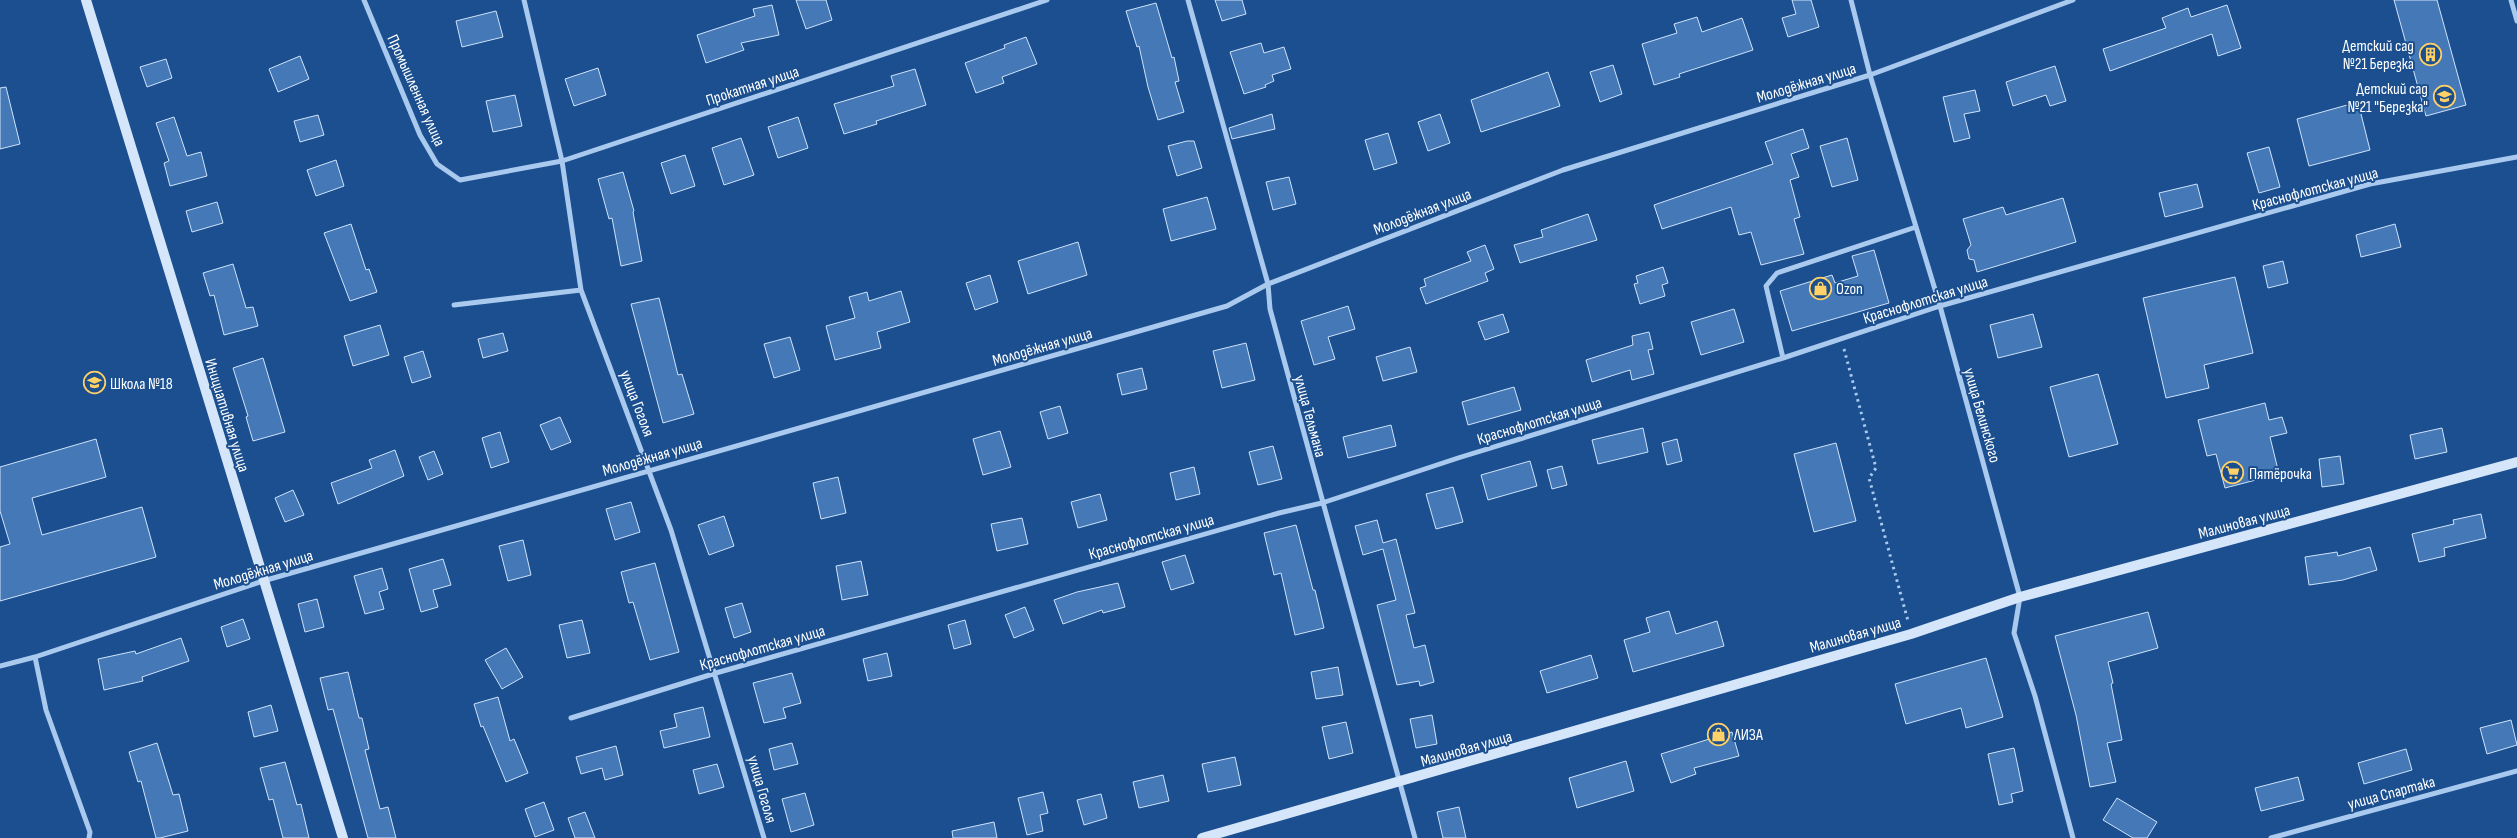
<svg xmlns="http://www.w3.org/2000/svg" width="2517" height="838" font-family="'Sofia Sans Condensed',sans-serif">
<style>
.building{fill:#4478b7;stroke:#cfe3fa}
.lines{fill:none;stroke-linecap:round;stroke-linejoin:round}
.path{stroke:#a9c9ee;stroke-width:3;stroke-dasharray:2.5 4;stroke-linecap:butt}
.street{stroke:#a9c9ee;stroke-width:5}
.secondary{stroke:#d6e6fa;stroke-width:10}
.labels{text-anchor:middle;stroke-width:4;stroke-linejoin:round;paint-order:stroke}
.poi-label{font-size:16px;fill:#fff;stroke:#1b4f8f;text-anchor:start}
.street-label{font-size:16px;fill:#fff;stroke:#1b4f8f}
</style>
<rect width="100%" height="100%" fill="#1b4f8f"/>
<path class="building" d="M796 0H826L832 20 806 29Z
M1215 0H1242L1246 14 1222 21Z
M1792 0H1811L1819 27 1788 37 1782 18 1796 14Z
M2394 0H2437L2466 105 2426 116Z
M1156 3 1172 58 1174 57 1179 81 1175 82 1184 112 1158 120 1148 87 1139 46 1137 47 1126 11Z
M772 5 779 35 741 43 744 50 706 63 697 35 755 16 753 9Z
M2227 5 2241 48 2218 56 2212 34 2110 71 2103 49 2166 28 2162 18 2188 8 2191 17Z
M496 11 503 37 462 47 456 21Z
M1697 17 1702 32 1742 18 1753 50 1679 74 1680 77 1654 85 1642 44 1677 33 1674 24Z
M1026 37 1037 64 1002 77 1004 83 976 93 965 63 1005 48 1004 45Z
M1261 43 1264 53 1284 47 1291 69 1272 75 1274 81 1265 85 1266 87 1244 94 1230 52Z
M300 56 309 79 278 92 269 69Z
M166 59 172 78 147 87 140 67Z
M1613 65 1622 94 1600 102 1590 72Z
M2055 66 2066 101 2050 106 2046 95 2013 106 2006 82Z
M598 68 606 95 574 106 565 79Z
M915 69 926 105 876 121 877 124 844 134 834 104 894 86 891 76Z
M1548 72 1560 106 1481 132 1471 100Z
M6 87 20 144 0 149V88Z
M1975 90 1980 111 1964 114 1970 138 1954 142 1943 97Z
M515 95 522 126 493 132 486 101Z
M2358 102 2370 150 2309 166 2297 119Z
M1272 114 1275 129 1232 139 1229 128Z
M1440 114 1450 143 1428 151 1418 122Z
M318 115 324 135 300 142 294 121Z
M174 117 187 156 201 152 207 176 170 186 164 163 169 161 156 123Z
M798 117 808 148 778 158 768 127Z
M1803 129 1809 148 1791 154 1799 177 1790 180 1800 217 1794 219 1804 254 1761 265 1751 232 1739 235 1731 207 1662 229 1654 205 1773 164 1765 142Z
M1388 133 1397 163 1374 170 1365 140Z
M741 138 754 175 724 185 712 148Z
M1847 138 1858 180 1832 187 1820 146Z
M1187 141H1194L1202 168 1177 176 1168 146Z
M2269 147 2280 187 2259 193 2247 153Z
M685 155 695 186 671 194 661 163Z
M336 160 344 186 316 196 307 170Z
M623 172 634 211 633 212 642 261 621 266 612 218 609 219 598 179Z
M1289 177 1296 204 1273 210 1266 182Z
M2197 184 2203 207 2165 217 2159 193Z
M1207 197 1216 229 1171 241 1163 209Z
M2063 198 2076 242 1977 272 1974 260 1969 259 1967 250 1971 245 1963 219 2003 207 2006 215Z
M217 202 223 223 192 232 186 211Z
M1588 214 1597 240 1520 263 1514 245 1543 237 1541 230Z
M351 224 366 270 369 269 377 292 350 301 324 233Z
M2395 224 2401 247 2361 257 2356 235Z
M1078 242 1087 275 1028 294 1018 261Z
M1485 245 1494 269 1485 273 1488 281 1426 304 1420 288 1426 286 1424 279 1471 261 1467 252Z
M1874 250 1889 303 1792 331 1780 291 1832 275 1835 283 1858 276 1852 256Z
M2283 261 2288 283 2268 288 2263 266Z
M233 264 246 308 253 307 258 326 224 335 214 295 210 296 203 273Z
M1663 267 1668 283 1662 285 1665 296 1640 304 1634 284 1638 283 1636 276Z
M990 275 998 302 975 310 966 283Z
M2235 277 2253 353 2204 365 2209 388 2166 398 2143 298Z
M901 291 910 322 877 332 881 348 835 360 826 326 855 318 849 297 867 292 869 301Z
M659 298 678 375 682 374 694 414 663 423 631 304Z
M1348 306 1355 329 1328 337 1335 359 1314 365 1301 321Z
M1734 309 1744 342 1701 355 1691 322Z
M1503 314 1509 332 1485 340 1478 322Z
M2033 314 2042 347 1998 358 1990 325Z
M380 325 389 355 353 366 344 336Z
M1649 332 1653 349 1648 350 1654 374 1632 380 1630 370 1592 382 1586 360 1633 345 1632 336Z
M503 333 508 351 483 358 478 339Z
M790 337 800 370 774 378 764 344Z
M1246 343 1255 380 1222 388 1213 351Z
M1410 347 1417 372 1383 381 1376 357Z
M423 351 431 377 412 383 404 357Z
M263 358 285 432 253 441 246 417 248 416 233 368Z
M1142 368 1147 389 1122 395 1117 374Z
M2098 374 2118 444 2069 457 2050 387Z
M1514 387 1521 410 1468 425 1462 402Z
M2265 403 2269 420 2282 417 2287 433 2270 437 2279 474 2225 488 2216 454 2207 456 2198 420Z
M1060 406 1068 433 1048 439 1040 412Z
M560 417 571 442 551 450 540 425Z
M1391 425 1396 446 1348 458 1343 437Z
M1643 428 1648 452 1598 464 1592 440Z
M2442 428 2447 452 2415 459 2410 435Z
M1000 431 1011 467 983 475 973 439Z
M500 432 509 462 491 468 482 438Z
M96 439 106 477 32 498 42 535 142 507 156 557 0 601V547L10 544 0 511V467Z
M1677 439 1682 461 1667 465 1662 443Z
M1836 443 1856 521 1814 532 1794 454Z
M1273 446 1282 479 1258 485 1249 452Z
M395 450 404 476 338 504 331 483 372 468 369 460Z
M434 451 443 474 428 480 419 457Z
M2340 456 2344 484 2322 487 2319 459Z
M1530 461 1537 486 1488 500 1481 475Z
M1562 466 1567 485 1552 489 1547 470Z
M1194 467 1200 494 1176 500 1170 473Z
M838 477 846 513 821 519 813 483Z
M1453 487 1463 522 1436 529 1426 494Z
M293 490 304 515 285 522 275 498Z
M1100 494 1107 520 1078 528 1071 502Z
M631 502 640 532 615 540 606 509Z
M2481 514 2486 538 2444 548 2445 556 2419 562 2412 534 2454 524 2453 520Z
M724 516 734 546 709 555 698 525Z
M1022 518 1028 544 997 551 991 524Z
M1377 520 1383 543 1396 539 1415 613 1406 615 1414 648 1425 645 1434 682 1420 686 1419 681 1397 685 1377 605 1396 600 1383 549 1363 555 1355 526Z
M1296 525 1313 590H1315L1324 628 1295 635 1281 573 1274 575 1264 533Z
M523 540 531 575 508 581 499 546Z
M2370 547 2377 570 2343 580 2309 585 2305 557 2337 552 2338 556Z
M1185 555 1194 583 1171 590 1162 562Z
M443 559 451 585 433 590 438 607 421 612 409 569Z
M861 561 868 595 842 600 836 566Z
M655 563 679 652 650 660 633 602 629 603 621 572Z
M382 568 388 589 379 592 384 609 365 614 354 576Z
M1118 583 1125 607 1103 613 1102 610 1063 624 1054 600 1077 592Z
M317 599 324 627 305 632 298 604Z
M742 603 751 632 734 638 725 608Z
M1025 607 1034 630 1014 638 1005 615Z
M1669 611 1676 634 1717 621 1724 646 1633 672 1624 640 1650 632 1646 618Z
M2148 612 2158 648 2108 662 2113 683 2111 684 2122 740 2107 743 2116 782 2090 787 2076 715 2055 636Z
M243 619 250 639 227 647 221 627Z
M582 620 590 653 567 658 559 625Z
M965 620 971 644 954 649 948 625Z
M181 638 189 661 142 677 143 681 104 690 98 659 135 651 136 654Z
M506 648 523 677 502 689 485 660Z
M887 653 892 676 868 681 863 659Z
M1591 655 1598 678 1547 693 1540 671Z
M1986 658 2003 717 1966 728 1961 708 1906 724 1895 684Z
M1338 667 1343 695 1316 699 1311 672Z
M348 672 359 718H362L369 749 365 750 380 809 388 807 396 838H368L333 709 328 710 320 678Z
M792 673 801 703 783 708 786 718 764 723 753 683Z
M498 697 510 741 514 739 528 773 506 782 483 726 481 727 474 704Z
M271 705 278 731 254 737 248 712Z
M703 707 710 737 664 748 660 731 677 727 674 714Z
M1432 715 1437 744 1416 748 1410 719Z
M2511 720 2517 745 2487 754 2480 728Z
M1346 722 1353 753 1329 759 1322 727Z
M1732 732 1739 756 1694 768 1696 774 1671 783 1661 754Z
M157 743 173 795 179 794 188 831 160 838H156L141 781 138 782 129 752Z
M792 743 798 764 774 770 769 749Z
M616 746 623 775 605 780 602 768 581 774 576 757Z
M2014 748 2023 791 2011 794 2013 802 1999 805 1988 754Z
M2406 749 2412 770 2364 784 2358 763Z
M1235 757 1241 785 1208 792 1202 764Z
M1626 761 1634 791 1577 808 1569 778Z
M285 762 297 805 301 804 309 838H283L273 799 269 800 260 768Z
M717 764 724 787 699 794 693 770Z
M1163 775 1169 801 1139 808 1133 782Z
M2298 777 2304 800 2261 811 2255 788Z
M1043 792 1048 813 1040 815 1043 831 1027 835 1018 798Z
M805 793 814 825 791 832 782 799Z
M1101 794 1107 818 1084 825 1077 800Z
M2117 798 2157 822 2147 838H2133L2103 820Z
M544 802 554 830 535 837 525 809Z
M1459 807 1466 838H1443L1437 812Z
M585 812 595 838H575L568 818Z
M994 822 997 838H953L952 831Z"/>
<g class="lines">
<path class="path" d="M1844 349 1876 468 1869 478 1908 621"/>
<path class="street" d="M364 0 420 135 437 164 460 180 562 161 1047 0
M524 0 562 161 581 290 671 530 764 838
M1188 0 1268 284 1270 309 1415 838
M1851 0 1870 75 1940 306 2020 597 2014 633 2035 696 2073 838
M2511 0 2517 21
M454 305 581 290
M1783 358 1766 286 1777 273 1916 227
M35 657 46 710 90 832 89 838
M0 666 35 657 263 581 1227 306 1268 284 1563 170 1870 75 2073 0
M571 718 716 673 1279 513 1322 503 1458 458 1783 358 1940 306 2370 184 2517 157
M2271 838 2517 771"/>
<path class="secondary" d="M86 0 343 838
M1202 838 1911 634 2020 597 2517 462"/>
</g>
<defs>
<symbol id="building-ring" viewBox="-11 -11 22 22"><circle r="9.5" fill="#1b4f8f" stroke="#ffd166" stroke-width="1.5"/><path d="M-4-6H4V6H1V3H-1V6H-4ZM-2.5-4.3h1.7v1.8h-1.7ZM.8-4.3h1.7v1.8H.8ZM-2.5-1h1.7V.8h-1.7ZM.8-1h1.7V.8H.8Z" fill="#ffd166"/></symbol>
<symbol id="school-ring" viewBox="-11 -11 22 22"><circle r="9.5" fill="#1b4f8f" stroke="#ffd166" stroke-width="1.5"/><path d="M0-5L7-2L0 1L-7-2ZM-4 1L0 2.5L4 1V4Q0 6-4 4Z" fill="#ffd166"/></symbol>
<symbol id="shop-ring" viewBox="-11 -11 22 22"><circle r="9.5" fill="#1b4f8f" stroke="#ffd166" stroke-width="1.5"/><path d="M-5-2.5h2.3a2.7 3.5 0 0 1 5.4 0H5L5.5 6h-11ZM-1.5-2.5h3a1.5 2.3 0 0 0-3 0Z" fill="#ffd166"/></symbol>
<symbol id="supermarket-ring" viewBox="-11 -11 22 22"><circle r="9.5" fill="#1b4f8f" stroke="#ffd166" stroke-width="1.5"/><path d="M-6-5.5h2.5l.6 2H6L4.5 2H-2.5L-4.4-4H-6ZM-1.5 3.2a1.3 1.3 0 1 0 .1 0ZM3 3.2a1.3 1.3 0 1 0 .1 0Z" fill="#ffd166"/></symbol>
</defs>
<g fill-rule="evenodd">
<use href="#building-ring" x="2418" y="42" width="25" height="25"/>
<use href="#school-ring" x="2432" y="84" width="25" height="25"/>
<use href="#shop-ring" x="1808" y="276" width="25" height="25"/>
<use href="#school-ring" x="82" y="370" width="25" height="25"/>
<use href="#supermarket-ring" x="2220" y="460" width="25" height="25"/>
<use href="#shop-ring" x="1706" y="722" width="25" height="25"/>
</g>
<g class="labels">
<g class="poi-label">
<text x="2414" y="51" text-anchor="end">Детский сад<tspan x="2414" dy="18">№21 Березка</tspan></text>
<text x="2428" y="94" text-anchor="end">Детский сад<tspan x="2428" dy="18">№21 "Березка"</tspan></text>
<text x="1836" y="294">Ozon</text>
<text x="110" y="389">Школа №18</text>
<text x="2249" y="479">Пятёрочка</text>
<text x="1734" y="740">ЛИЗА</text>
</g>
<g class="street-label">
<text transform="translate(1806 82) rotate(-17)" y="6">Молодёжная улица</text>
<text transform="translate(752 85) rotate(-18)" y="6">Прокатная улица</text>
<text transform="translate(417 90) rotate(66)" y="6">Промышленная улица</text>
<text transform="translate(2315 188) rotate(-15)" y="6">Краснофлотская улица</text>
<text transform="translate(1422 211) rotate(-21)" y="6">Молодёжная улица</text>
<text transform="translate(1925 299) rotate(-17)" y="6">Краснофлотская улица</text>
<text transform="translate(1042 346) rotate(-16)" y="6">Молодёжная улица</text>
<text transform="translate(638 403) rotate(69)" y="6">улица Гоголя</text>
<text transform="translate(228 415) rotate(73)" y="6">Инициативная улица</text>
<text transform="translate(1983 415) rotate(74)" y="6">улица Белинского</text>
<text transform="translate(1311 416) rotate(75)" y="6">улица Тельмана</text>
<text transform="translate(1539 420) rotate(-17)" y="6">Краснофлотская улица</text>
<text transform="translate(652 456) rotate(-16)" y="6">Молодёжная улица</text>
<text transform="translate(2244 521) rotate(-15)" y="6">Малиновая улица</text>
<text transform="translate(1151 536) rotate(-16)" y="6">Краснофлотская улица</text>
<text transform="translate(263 569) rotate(-17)" y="6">Молодёжная улица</text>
<text transform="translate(1855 634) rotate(-16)" y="6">Малиновая улица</text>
<text transform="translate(762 647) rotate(-16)" y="6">Краснофлотская улица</text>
<text transform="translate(1466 748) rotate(-16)" y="6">Малиновая улица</text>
<text transform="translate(763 789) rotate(74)" y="6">улица Гоголя</text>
<text transform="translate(2391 792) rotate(-15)" y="6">улица Спартака</text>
</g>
</g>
</svg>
